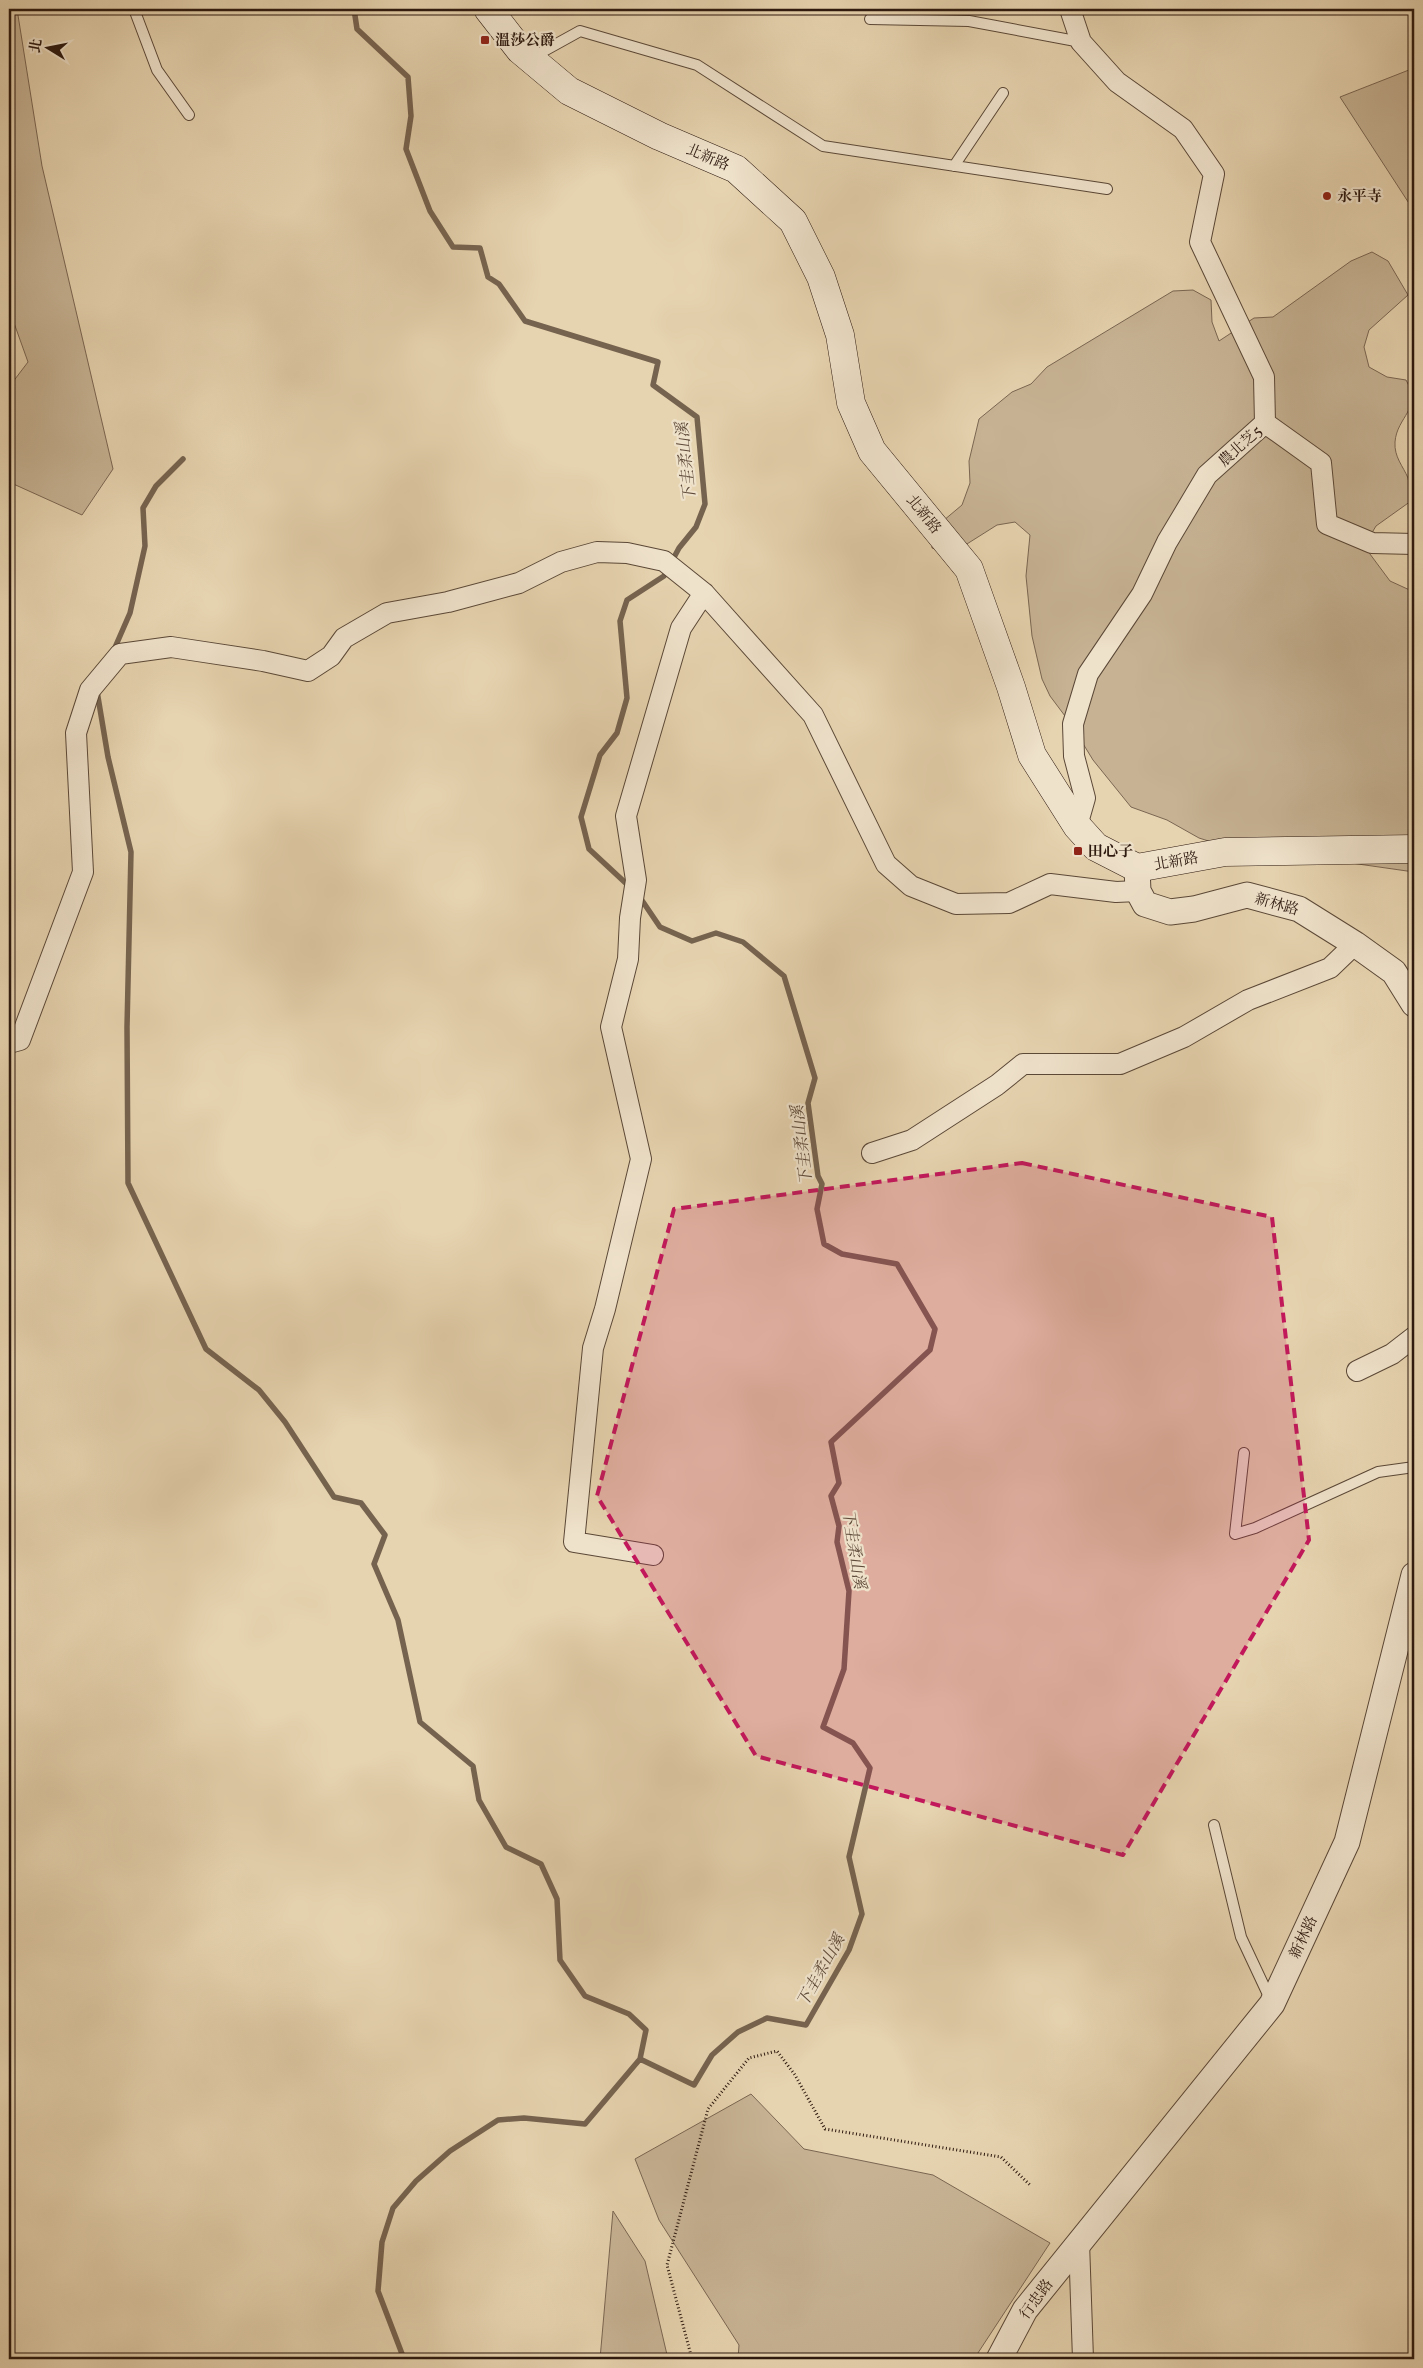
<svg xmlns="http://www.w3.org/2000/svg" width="1423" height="2368" font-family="Vollkorn,'Noto Serif TC',serif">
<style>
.green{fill:#c7b394;stroke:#7a6652}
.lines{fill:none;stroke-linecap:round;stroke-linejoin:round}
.stream{stroke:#76634f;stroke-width:5.5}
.service-casing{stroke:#5b4837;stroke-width:12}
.minor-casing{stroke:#5b4837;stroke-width:22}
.tertiary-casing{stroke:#5b4837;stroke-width:27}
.secondary-casing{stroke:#2d190f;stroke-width:29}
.path{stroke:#2d190f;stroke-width:3;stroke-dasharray:1 2.5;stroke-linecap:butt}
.service{stroke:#efe2cb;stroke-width:10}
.minor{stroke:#efe2cb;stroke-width:20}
.tertiary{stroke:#efe2cb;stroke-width:25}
.secondary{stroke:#efe2cb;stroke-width:28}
.marked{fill:#c2185b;fill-opacity:0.2;stroke:#c2185b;stroke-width:4;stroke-dasharray:10 6;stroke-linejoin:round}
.poi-dot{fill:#8f2418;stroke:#efe2cb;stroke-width:2}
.labels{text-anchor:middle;stroke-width:4.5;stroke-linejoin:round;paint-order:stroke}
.poi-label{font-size:15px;font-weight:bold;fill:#2d190f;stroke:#efe2cb;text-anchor:start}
.street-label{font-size:15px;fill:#2d190f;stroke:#efe2cb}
.water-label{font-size:16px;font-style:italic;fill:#5e4a39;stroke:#efe2cb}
</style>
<rect width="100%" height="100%" fill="#e6d3af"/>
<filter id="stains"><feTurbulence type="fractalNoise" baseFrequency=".004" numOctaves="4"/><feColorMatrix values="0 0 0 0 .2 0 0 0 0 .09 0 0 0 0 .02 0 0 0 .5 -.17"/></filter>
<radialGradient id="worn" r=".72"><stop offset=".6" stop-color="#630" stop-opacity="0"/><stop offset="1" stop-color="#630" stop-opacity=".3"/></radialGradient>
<path class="green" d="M9 9H17L42 166 113 469 82 515 9 482V387L28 362 9 309Z
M1414 68V211L1340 97Z
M1372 252 1388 261 1408 295 1369 330 1364 347 1369 367 1387 377 1406 380C1423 409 1397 416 1395 442 1394 457 1403 466 1408 478 1410 485 1410 494 1411 501L1376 526 1364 546 1390 581 1414 592V872L1218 844 1199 838 1167 820 1131 807 1093 760 1071 724 1050 696 1042 679 1032 636 1026 576 1030 535 1015 522 997 525 951 554 932 548 931 531 962 505 970 483 969 461 979 419 1012 392 1031 384 1047 367 1173 291 1193 290 1211 300 1212 322 1219 341 1254 318 1273 317 1351 261Z
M751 2094 804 2149 933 2175 1050 2243 974 2359H738L739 2345 659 2220 635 2159Z
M613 2211 645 2261 668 2359H600Z"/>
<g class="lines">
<path class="stream" d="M354 9 357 29 408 77 411 116 406 149 430 211 453 247 480 248 488 277 499 284 525 321 658 362 653 385 697 417 705 504 696 527 679 548 664 576 627 600 620 621 627 698 617 733 600 755 581 817 589 849 631 888
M113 652 130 613 145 546 143 508 156 486 183 459
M97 691 108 757 131 852 127 1027 128 1183 206 1349 259 1390 285 1422 334 1497 361 1503 385 1535 374 1564 398 1620 420 1722 473 1766 479 1800 506 1847 541 1864 557 1899 560 1960 585 1996 629 2014 646 2030 640 2059
M404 2359 378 2291 382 2242 393 2208 416 2181 450 2151 498 2120 524 2118 585 2124 640 2059 694 2085 712 2055 738 2032 767 2018 806 2025 849 1950 862 1914 849 1857 870 1768 853 1743 823 1727 844 1669 849 1591 837 1542 839 1526 831 1496 839 1483 831 1442 930 1350 935 1329 897 1264 842 1254 824 1244 817 1209 822 1184 818 1176 808 1103 815 1078 784 976 743 942 716 933 692 941 660 927 639 896"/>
<defs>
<path id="service" d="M134 9 157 70 189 115
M870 19 969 21 1081 42
M533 57 580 31 697 65 823 146 1107 189
M954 166 1003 93
M1244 1453 1235 1534 1255 1528 1378 1472 1414 1467
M1214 1825 1241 1937 1271 2001"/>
<path id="minor" d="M1070 9 1081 42 1117 82 1183 129 1214 174 1200 242 1264 377 1265 423 1207 475 1167 542 1142 594 1088 674 1073 724 1074 756 1085 798 1077 826
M1265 423 1321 463 1327 524 1372 543 1414 544
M9 1043 20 1040 83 872 76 733 90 690 120 654 171 647 263 661 308 671 331 656 344 638 387 613 448 602 519 583 561 562 597 552 627 553 664 561 704 593 813 715 886 864 911 886 956 904 1009 903 1050 884 1116 892 1138 891
M872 1153 912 1140 997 1085 1023 1064H1120L1184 1037 1248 1000 1330 968 1355 944
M1357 1371 1392 1354 1414 1337
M653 1555 574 1542 593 1348 605 1309 641 1159 611 1027 628 959 630 918 636 880 626 816 681 628 704 593
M1079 2242 1083 2359"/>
<path id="tertiary" d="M1137 868 1138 891 1145 904 1170 912 1194 909 1247 895 1299 909 1355 944 1394 972 1414 1004
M999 2359 1025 2310 1272 2004 1347 1842 1414 1575"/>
<path id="secondary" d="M488 9 520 50 569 91 659 136 736 169 793 221 821 277 840 335 851 403 872 451 969 569 1011 687 1032 755 1077 826 1096 847 1137 868 1225 852 1414 849"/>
</defs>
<use href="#service" class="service-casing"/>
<use href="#minor" class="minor-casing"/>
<use href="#tertiary" class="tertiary-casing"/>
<use href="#secondary" class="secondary-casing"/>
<path class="path" d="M692 2359 667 2265 708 2109 749 2058 777 2051 795 2075 825 2129 1001 2157 1030 2185"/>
<use href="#service" class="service"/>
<use href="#minor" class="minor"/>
<use href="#tertiary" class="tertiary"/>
<use href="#secondary" class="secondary"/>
</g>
<path class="marked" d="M1022 1163 1272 1217 1309 1540 1123 1855 756 1756 597 1496 674 1209Z"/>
<g class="poi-dot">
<rect x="480" y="35" width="10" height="10" rx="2.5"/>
<circle cx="1327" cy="196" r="5"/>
<rect x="1073" y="846" width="10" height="10" rx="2.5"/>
</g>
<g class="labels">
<g class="poi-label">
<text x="495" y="45">溫莎公爵</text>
<text x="1337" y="201">永平寺</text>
<text x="1088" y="856">田心子</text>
</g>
<g class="street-label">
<text transform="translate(708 157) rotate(23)" y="5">北新路</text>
<text transform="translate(1240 446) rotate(-42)" y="5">農北芝5</text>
<text transform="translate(924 514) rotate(51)" y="5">北新路</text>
<text transform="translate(1176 861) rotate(-10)" y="5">北新路</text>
<text transform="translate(1277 904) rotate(16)" y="5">新林路</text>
<text transform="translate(1303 1937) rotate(-65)" y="5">新林路</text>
<text transform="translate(1036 2299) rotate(-54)" y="5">行忠路</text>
</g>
<g class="water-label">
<text transform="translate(685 462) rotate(-96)" y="6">下圭柔山溪</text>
<text transform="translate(801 1145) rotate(-97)" y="6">下圭柔山溪</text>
<text transform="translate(855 1549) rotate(81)" y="6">下圭柔山溪</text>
<text transform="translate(820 1970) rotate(-61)" y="6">下圭柔山溪</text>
</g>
</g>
<rect width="1423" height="2368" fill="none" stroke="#e6d3af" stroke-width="30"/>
<rect x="10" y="10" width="1403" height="2348" fill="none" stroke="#2d190f" stroke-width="2.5"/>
<rect x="15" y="15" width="1393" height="2338" fill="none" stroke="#2d190f"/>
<g transform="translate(48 48) rotate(280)" stroke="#efe2cb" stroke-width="4" paint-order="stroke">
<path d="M0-4L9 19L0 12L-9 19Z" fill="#2d190f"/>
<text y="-8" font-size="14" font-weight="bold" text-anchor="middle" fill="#2d190f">北</text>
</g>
<rect width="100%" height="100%" filter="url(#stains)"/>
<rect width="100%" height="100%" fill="url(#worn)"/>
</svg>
